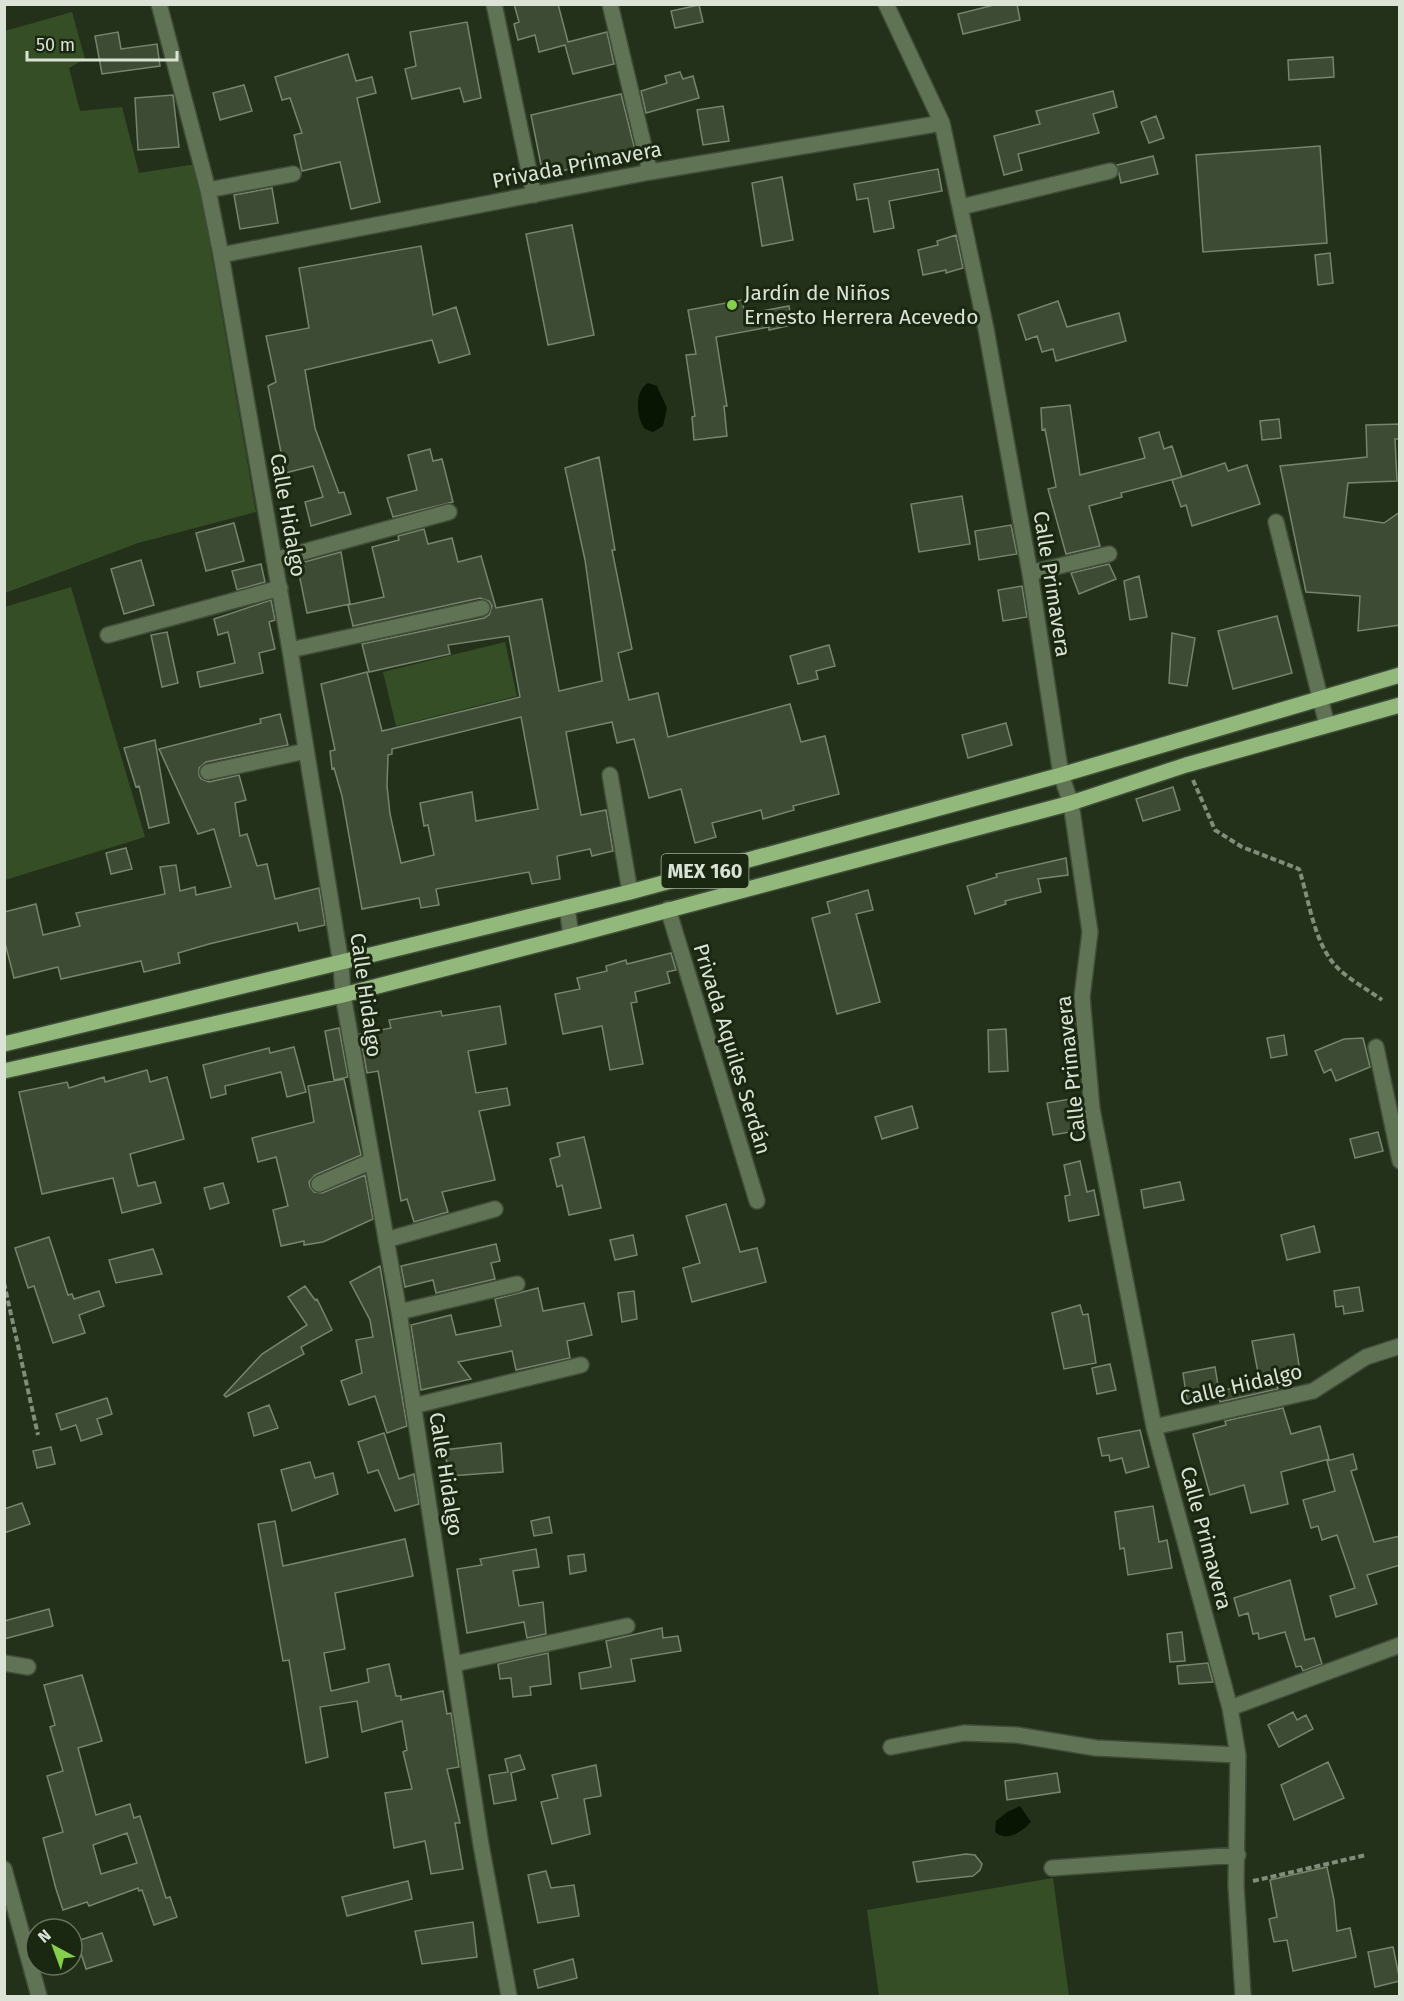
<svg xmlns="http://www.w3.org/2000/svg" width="1404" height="2001" font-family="'Fira Sans',sans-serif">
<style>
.green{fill:#364e25}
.water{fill:#081502}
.building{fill:#3d4b34;stroke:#75856c;stroke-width:1.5;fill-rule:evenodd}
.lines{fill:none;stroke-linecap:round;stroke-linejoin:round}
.minor-casing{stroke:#404d39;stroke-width:18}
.major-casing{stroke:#404d39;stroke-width:18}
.path{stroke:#818c7a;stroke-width:4;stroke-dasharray:6 3;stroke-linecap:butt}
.minor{stroke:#607355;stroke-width:15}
.major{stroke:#92b97b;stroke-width:15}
.poi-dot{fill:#85cf4d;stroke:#1a2711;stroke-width:2}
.labels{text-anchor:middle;stroke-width:6;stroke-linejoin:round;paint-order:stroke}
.shield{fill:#1a2711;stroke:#a0ab9a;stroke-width:1.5}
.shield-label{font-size:20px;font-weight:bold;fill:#dae3d5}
.street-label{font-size:21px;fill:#dae3d5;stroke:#1a2711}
.poi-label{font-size:21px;fill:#dae3d5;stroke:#1a2711;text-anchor:start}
</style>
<rect width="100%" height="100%" fill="#23311b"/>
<path class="green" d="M72 12 85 59 69 68 80 111 122 107 139 173 196 164 256 512 138 543 5 593V31Z
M71 587 145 837 5 880V607Z
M505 642 517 696 396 726 383 672Z
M1053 1878 1069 1996H879L867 1910Z"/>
<path class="water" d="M648 383 657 386 667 408 663 426 653 432 645 429C636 418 634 391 648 383Z
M1020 1806 1031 1822C1022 1832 1007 1842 995 1832L996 1821 1007 1812Z"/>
<path class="building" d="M514 4H558L568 42 607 32 614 64 573 74 565 45 539 52 535 35 518 40 514 24 519 22Z
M998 4H1017L1020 20 963 34 958 14Z
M699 5 703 22 675 28 671 11Z
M467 22 481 98 464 102 460 88 412 99 405 69 416 66 410 32Z
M118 32 121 49 157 44 160 66 102 74 95 36Z
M348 54 356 81 372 77 376 93 357 98 380 202 351 209 340 162 302 171 294 135 302 133 290 98 282 100 275 77Z
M1333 57 1334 77 1289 80 1288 60Z
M680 72 683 79 693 76 699 98 646 113 641 91 667 83 665 76Z
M244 85 252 111 220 120 213 93Z
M1113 91 1117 107 1093 114 1099 133 1018 154 1022 170 1004 175 994 136 1040 124 1036 111Z
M621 94 636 154 543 175 531 115Z
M173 95 179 147 138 150 135 98Z
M723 106 729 141 703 145 697 110Z
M1156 116 1164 138 1149 143 1141 122Z
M1320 146 1327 243 1203 252 1196 155Z
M1153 156 1158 174 1121 183 1117 165Z
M938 169 942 191 889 201 894 228 874 232 868 198 857 200 854 184Z
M782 177 793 240 762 246 752 183Z
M272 188 278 223 240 229 234 195Z
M572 225 594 335 548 345 526 234Z
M956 235 963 268 946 273V270L923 275 918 250 938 245 937 241Z
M421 246 433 315 456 307 470 354 439 363 432 340 305 370 315 428 339 493 344 492 351 514 311 526 305 502 323 497 313 466 285 473 268 386 276 382 266 336 309 328 299 268Z
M1330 253 1333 283 1318 285 1315 255Z
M742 300 745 314 789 306 792 325 769 330V327L716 337 727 406H724L727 436 694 440 692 417 695 416 686 355 696 354 688 310Z
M1058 301 1067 327 1119 313 1126 341 1056 361 1053 349 1042 352 1037 336 1026 340 1018 315Z
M1070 405 1080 475 1145 458 1139 438 1159 432 1164 449 1172 446 1182 477 1121 493 1122 497 1089 506 1100 546 1066 554 1048 489 1056 487 1045 429 1042 430 1041 408Z
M1279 419 1281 438 1262 440 1260 421Z
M1400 424V439H1395L1397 481 1348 483 1344 517 1384 523 1400 512V625L1358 631 1360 596 1306 592 1280 466 1367 457 1366 425Z
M430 449 433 461 442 459 453 502 393 517 387 498 417 490 408 455Z
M599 457 615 550H612L632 649 618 653 629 700 658 693 668 737 790 704 801 742 825 736 839 794 793 806 794 810 763 819 761 810 712 823 716 837 695 843 681 789 649 798 634 739 617 743 612 722 566 732 581 815 606 810 613 851 592 856 590 849 557 856 560 879 532 884 529 872 436 889 439 905 421 908 419 898 362 909 342 796 334 768 332 769 330 751 335 750 321 684 367 672 382 731 520 697 509 636 448 645 450 654 369 672 362 644 484 618 489 615 492 606 489 601 480 598 353 626 348 605 384 597 372 547 399 540 398 536 424 529 428 544 452 538 458 562 481 556 496 608 542 599 559 691 602 681 585 560 565 468ZM521 717 538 809 476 821 472 792 420 803 424 826 428 825 434 855 401 863 390 814 387 786 388 755 392 754V749Z
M1225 463 1228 471 1247 465 1260 504 1192 526 1186 505 1181 507 1172 480Z
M962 496 970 544 919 552 911 504Z
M234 523 244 561 206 571 196 533Z
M1011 525 1017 554 979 560 975 531Z
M341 552 350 604 307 613 297 564Z
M141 560 154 605 124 614 111 569Z
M261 564 265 582 237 590 232 571Z
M1109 564 1116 579 1079 594 1071 573Z
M1139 576 1147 617 1130 620 1124 581Z
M1022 586 1027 617 1003 621 998 590Z
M271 600 275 620 269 622 275 649 259 653 263 673 200 687 197 672 235 663 228 632 218 635 214 619Z
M1277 616 1292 673 1233 689 1218 631Z
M167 632 178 683 162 687 151 635Z
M1172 633 1195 638 1187 686 1169 683Z
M829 645 835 666 816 671 818 679 798 684 790 656Z
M280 714 288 745 206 762 199 768V775L201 779 209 782 239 775 246 800 235 803 240 836 247 834 257 866 267 864 275 899 319 888 325 925 299 931 297 923 209 944 178 953 180 963 144 972 141 961 61 979 58 967 14 978 4 939V912L36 904 43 935 80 926 76 913 165 894 160 867 176 865 180 891 195 887 196 895 231 887 214 829 198 834 159 749 261 723 260 719Z
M1006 723 1012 745 968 758 962 735Z
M155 740 169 823 149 828 139 786 136 787 124 748Z
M1173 787 1180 810 1143 821 1136 799Z
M126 848 132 869 111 874 106 853Z
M1066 858 1068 875 1038 879 1041 892 1005 901 1006 904 975 914 967 886 997 877 996 874Z
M868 890 873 910 856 914 880 1002 837 1014 812 918 830 913 827 902Z
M671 953 676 970 667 972 670 983 635 992 637 1002 631 1003 643 1064 610 1070 602 1026 563 1034 555 994 580 989 577 978 607 971 606 966 626 960 627 964Z
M500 1006 506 1044 468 1051 476 1093 507 1088 510 1105 479 1111 495 1180 442 1192 448 1212 414 1222 407 1199 401 1201 378 1071 367 1073 360 1034 391 1028 389 1020 441 1011 442 1016Z
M339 1028 348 1077 334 1080 325 1031Z
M1006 1029 1008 1071 989 1072 988 1030Z
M1284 1035 1287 1055 1271 1058 1267 1038Z
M1363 1038 1370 1067 1336 1081 1331 1069 1324 1073 1315 1051 1344 1039Z
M294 1047 306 1092 287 1097 281 1072 225 1086 226 1094 211 1098 203 1065 269 1048 270 1053Z
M147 1070 150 1082 167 1077 184 1139 130 1154 138 1186 155 1182 161 1203 122 1213 113 1178 42 1194 19 1092 67 1082 69 1088 104 1077 105 1082Z
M344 1079 361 1155 315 1175 309 1182 310 1187 314 1192 322 1193 365 1175 373 1219 323 1242 304 1245V1241L281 1246 273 1210 288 1206 276 1157 258 1162 252 1138 314 1122 308 1086Z
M1076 1098 1082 1130 1053 1135 1047 1103Z
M912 1106 918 1128 882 1139 875 1117Z
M1378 1132 1383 1151 1355 1158 1350 1139Z
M584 1137 601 1208 569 1215 562 1185 557 1187 550 1159 560 1156 557 1143Z
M1080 1161 1087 1192 1094 1190 1099 1215 1069 1221 1065 1196 1070 1195 1064 1165Z
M1180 1182 1184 1200 1144 1208 1141 1190Z
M223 1183 229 1203 210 1209 204 1188Z
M726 1204 740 1252 757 1248 766 1282 692 1302 683 1268 700 1263 686 1216Z
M1314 1226 1320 1252 1287 1260 1281 1235Z
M633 1235 637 1255 615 1260 610 1240Z
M49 1237 68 1295 72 1294 74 1299 99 1291 104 1306 79 1315 85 1333 53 1343 34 1286 28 1288 15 1248Z
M496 1244 500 1261 491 1263 495 1279 436 1293 433 1280 405 1287 401 1266Z
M153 1249 162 1274 116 1283 109 1260Z
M380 1266 407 1426 387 1433 375 1396 349 1405 341 1381 362 1373 356 1340 373 1337 370 1320 350 1282Z
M305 1286 315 1300 317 1299 332 1330 301 1347 304 1354 226 1397 224 1395 262 1354 307 1325 288 1297Z
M1359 1287 1363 1311 1344 1314 1343 1306 1336 1307 1334 1291Z
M538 1288 543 1311 584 1303 592 1335 567 1341 570 1358 516 1370 512 1351 458 1362 471 1379 421 1390 411 1325 451 1315 456 1335 501 1326 495 1299Z
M634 1291 637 1319 622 1322 618 1293Z
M1080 1305 1083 1315 1088 1314 1096 1363 1064 1369 1052 1313Z
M1294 1334 1301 1378 1276 1382 1278 1389 1220 1402 1218 1394 1187 1400 1183 1373 1215 1367 1219 1391 1260 1383 1252 1341Z
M1110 1364 1116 1390 1097 1394 1092 1368Z
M107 1398 112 1414 97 1419 102 1434 81 1441 76 1425 61 1430 56 1414Z
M269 1405 278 1428 254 1436 248 1413Z
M1283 1408 1291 1434 1320 1426 1329 1459 1281 1472 1288 1504 1251 1513 1244 1485 1210 1495 1193 1434 1226 1425 1225 1421Z
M1140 1430 1149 1467 1126 1473 1122 1458 1110 1461 1109 1455 1102 1456 1098 1438Z
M384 1433 399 1479 414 1474 419 1504 395 1511 378 1470 368 1473 358 1442Z
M501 1443 503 1472 450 1476 444 1450Z
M51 1447 55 1464 37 1468 33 1451Z
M1353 1454 1357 1469 1351 1471 1374 1542 1400 1536V1565L1367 1575 1377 1604 1336 1617 1330 1596 1355 1588 1337 1535 1322 1540 1318 1526 1311 1528 1303 1500 1335 1491 1327 1461Z
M310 1462 315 1478 333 1473 338 1494 292 1511 281 1470Z
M22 1503 30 1524 4 1533V1509Z
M1153 1506 1159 1542 1167 1540 1172 1568 1128 1575 1124 1548 1120 1549 1115 1512Z
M549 1517 552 1533 534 1536 531 1521Z
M275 1521 283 1566 405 1539 413 1576 335 1593 345 1649 324 1653 331 1691 369 1682 367 1669 389 1664 396 1696H401V1700L443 1691 447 1714 451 1713 459 1767 447 1769 460 1823H455L463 1869 431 1874 425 1841 394 1848 385 1793 412 1789 403 1752 407 1750 402 1721 362 1732 357 1701 320 1707 328 1757 306 1763 289 1660 283 1661 258 1524Z
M536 1549 539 1567 513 1571 519 1606 543 1602 546 1634 527 1638 524 1622 467 1633 457 1569 482 1565 480 1559Z
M584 1554 586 1571 570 1574 568 1556Z
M1290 1580 1305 1640 1314 1638 1322 1664 1303 1671 1301 1666 1296 1667 1285 1632 1259 1639 1258 1633 1253 1634 1248 1613 1239 1616 1234 1598Z
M49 1609 53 1626 4 1639V1621Z
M662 1628 663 1638 678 1636 681 1651 631 1659 635 1681 581 1689 579 1673 611 1667 606 1641Z
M1182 1632 1185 1661 1170 1662 1167 1634Z
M548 1653 551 1684 530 1687 531 1695 513 1697 511 1678 500 1679 498 1664Z
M1208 1663 1213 1682 1179 1684 1177 1666Z
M82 1675 102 1741 78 1748 96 1815 130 1804 134 1818 140 1816 166 1898 170 1897 177 1917 154 1925 142 1890 139 1891 138 1888 89 1906 87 1902 63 1910 56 1889 43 1838 63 1832 47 1776 63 1771 50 1727 55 1725 44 1685ZM127 1833 137 1863 101 1874 93 1845Z
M1293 1712 1297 1720 1306 1715 1313 1729 1279 1747 1268 1725Z
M520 1755 525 1769 511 1773 516 1800 494 1804 489 1775 508 1772 505 1759Z
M1328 1762 1344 1798 1294 1820 1281 1785Z
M596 1765 601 1796 584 1799 590 1834 552 1844 541 1802 558 1798 552 1775Z
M1057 1773 1060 1792 1007 1800 1005 1781Z
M966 1854 975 1855 982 1864 980 1870 973 1876 917 1882 913 1862Z
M1327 1867 1334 1900 1337 1931 1350 1928 1356 1957 1293 1971 1287 1940 1274 1942 1269 1919 1277 1917 1270 1880Z
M546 1871 551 1888 574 1885 579 1916 538 1923 528 1875Z
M408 1881 412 1899 347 1916 342 1897Z
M473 1922 477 1957 422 1964 415 1931Z
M102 1933 112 1961 86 1969 77 1941Z
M1393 1947 1400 1981 1375 1987 1368 1952Z
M573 1959 577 1978 538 1988 534 1970Z"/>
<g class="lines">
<defs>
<path id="minor" d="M159 4 208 190 221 255 290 650 341 964 343 995 399 1312 481 1845 509 1996
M494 4 534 195
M610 4 650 172
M886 4 942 123 986 329 1030 573 1061 775 1071 803 1090 932 1082 997 1092 1109 1154 1427 1230 1708 1238 1755 1236 1885 1243 1996
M208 190 293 174
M961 207 1110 171
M221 255 650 172 942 123
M1276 522 1327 725
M274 560 449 512
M1030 573 1109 554
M108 635 280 588
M290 650 482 608
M208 772 306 751
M610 775 630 892
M567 907 571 936
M668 909 757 1201
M1376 1047 1400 1161
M319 1184 372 1161
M386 1240 495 1209
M399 1312 517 1284
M413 1406 581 1365
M1154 1427 1313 1391 1366 1357 1400 1346
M4 1663 28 1667
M454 1664 627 1626
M1230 1708 1400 1645
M891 1747 964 1733 1016 1735 1096 1748 1238 1755
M1052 1868 1238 1855
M4 1869 39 1996"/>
<path id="major" d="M4 1044 630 892 1061 775 1400 675
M4 1071 343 995 571 936 1071 803 1186 765 1400 705"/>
</defs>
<use href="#minor" class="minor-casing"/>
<use href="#major" class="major-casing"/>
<path class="path" d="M1193 780 1215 830 1242 847 1299 869C1309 899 1313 939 1334 964 1346 978 1367 989 1382 1000
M4 1283 38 1435
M1253 1881 1366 1855"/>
<use href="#minor" class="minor"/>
<use href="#major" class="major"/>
</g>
<circle class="poi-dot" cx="732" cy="305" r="6"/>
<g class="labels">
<rect class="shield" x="661.5" y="854" width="87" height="34" rx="4.5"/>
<g class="shield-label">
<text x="705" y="878">MEX 160</text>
</g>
<g class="street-label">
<text transform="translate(577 165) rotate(-11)" y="7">Privada Primavera</text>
<text transform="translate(288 515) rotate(80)" y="7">Calle Hidalgo</text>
<text transform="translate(1052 584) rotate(81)" y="7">Calle Primavera</text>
<text transform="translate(366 995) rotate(82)" y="7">Calle Hidalgo</text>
<text transform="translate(732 1049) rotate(73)" y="7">Privada Aquiles Serdán</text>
<text transform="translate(1071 1069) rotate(-96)" y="7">Calle Primavera</text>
<text transform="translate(1241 1385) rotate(-13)" y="7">Calle Hidalgo</text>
<text transform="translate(446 1474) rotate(81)" y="7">Calle Hidalgo</text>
<text transform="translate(1206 1538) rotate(75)" y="7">Calle Primavera</text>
</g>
<g class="poi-label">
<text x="744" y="300">Jardín de Niños<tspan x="744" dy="24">Ernesto Herrera Acevedo</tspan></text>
</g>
</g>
<rect width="1404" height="2001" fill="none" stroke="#dae3d5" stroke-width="12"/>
<g transform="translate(54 1947) rotate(319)"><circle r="28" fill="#1a2711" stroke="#67725f" stroke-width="1.5"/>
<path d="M0-4.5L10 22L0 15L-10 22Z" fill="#85cf4d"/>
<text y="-9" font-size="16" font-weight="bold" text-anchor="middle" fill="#dae3d5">N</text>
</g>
<path d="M27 51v9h150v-9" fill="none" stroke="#dae3d5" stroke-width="3"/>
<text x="36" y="51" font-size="18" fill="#dae3d5" stroke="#1a2711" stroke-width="4.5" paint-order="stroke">50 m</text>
</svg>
